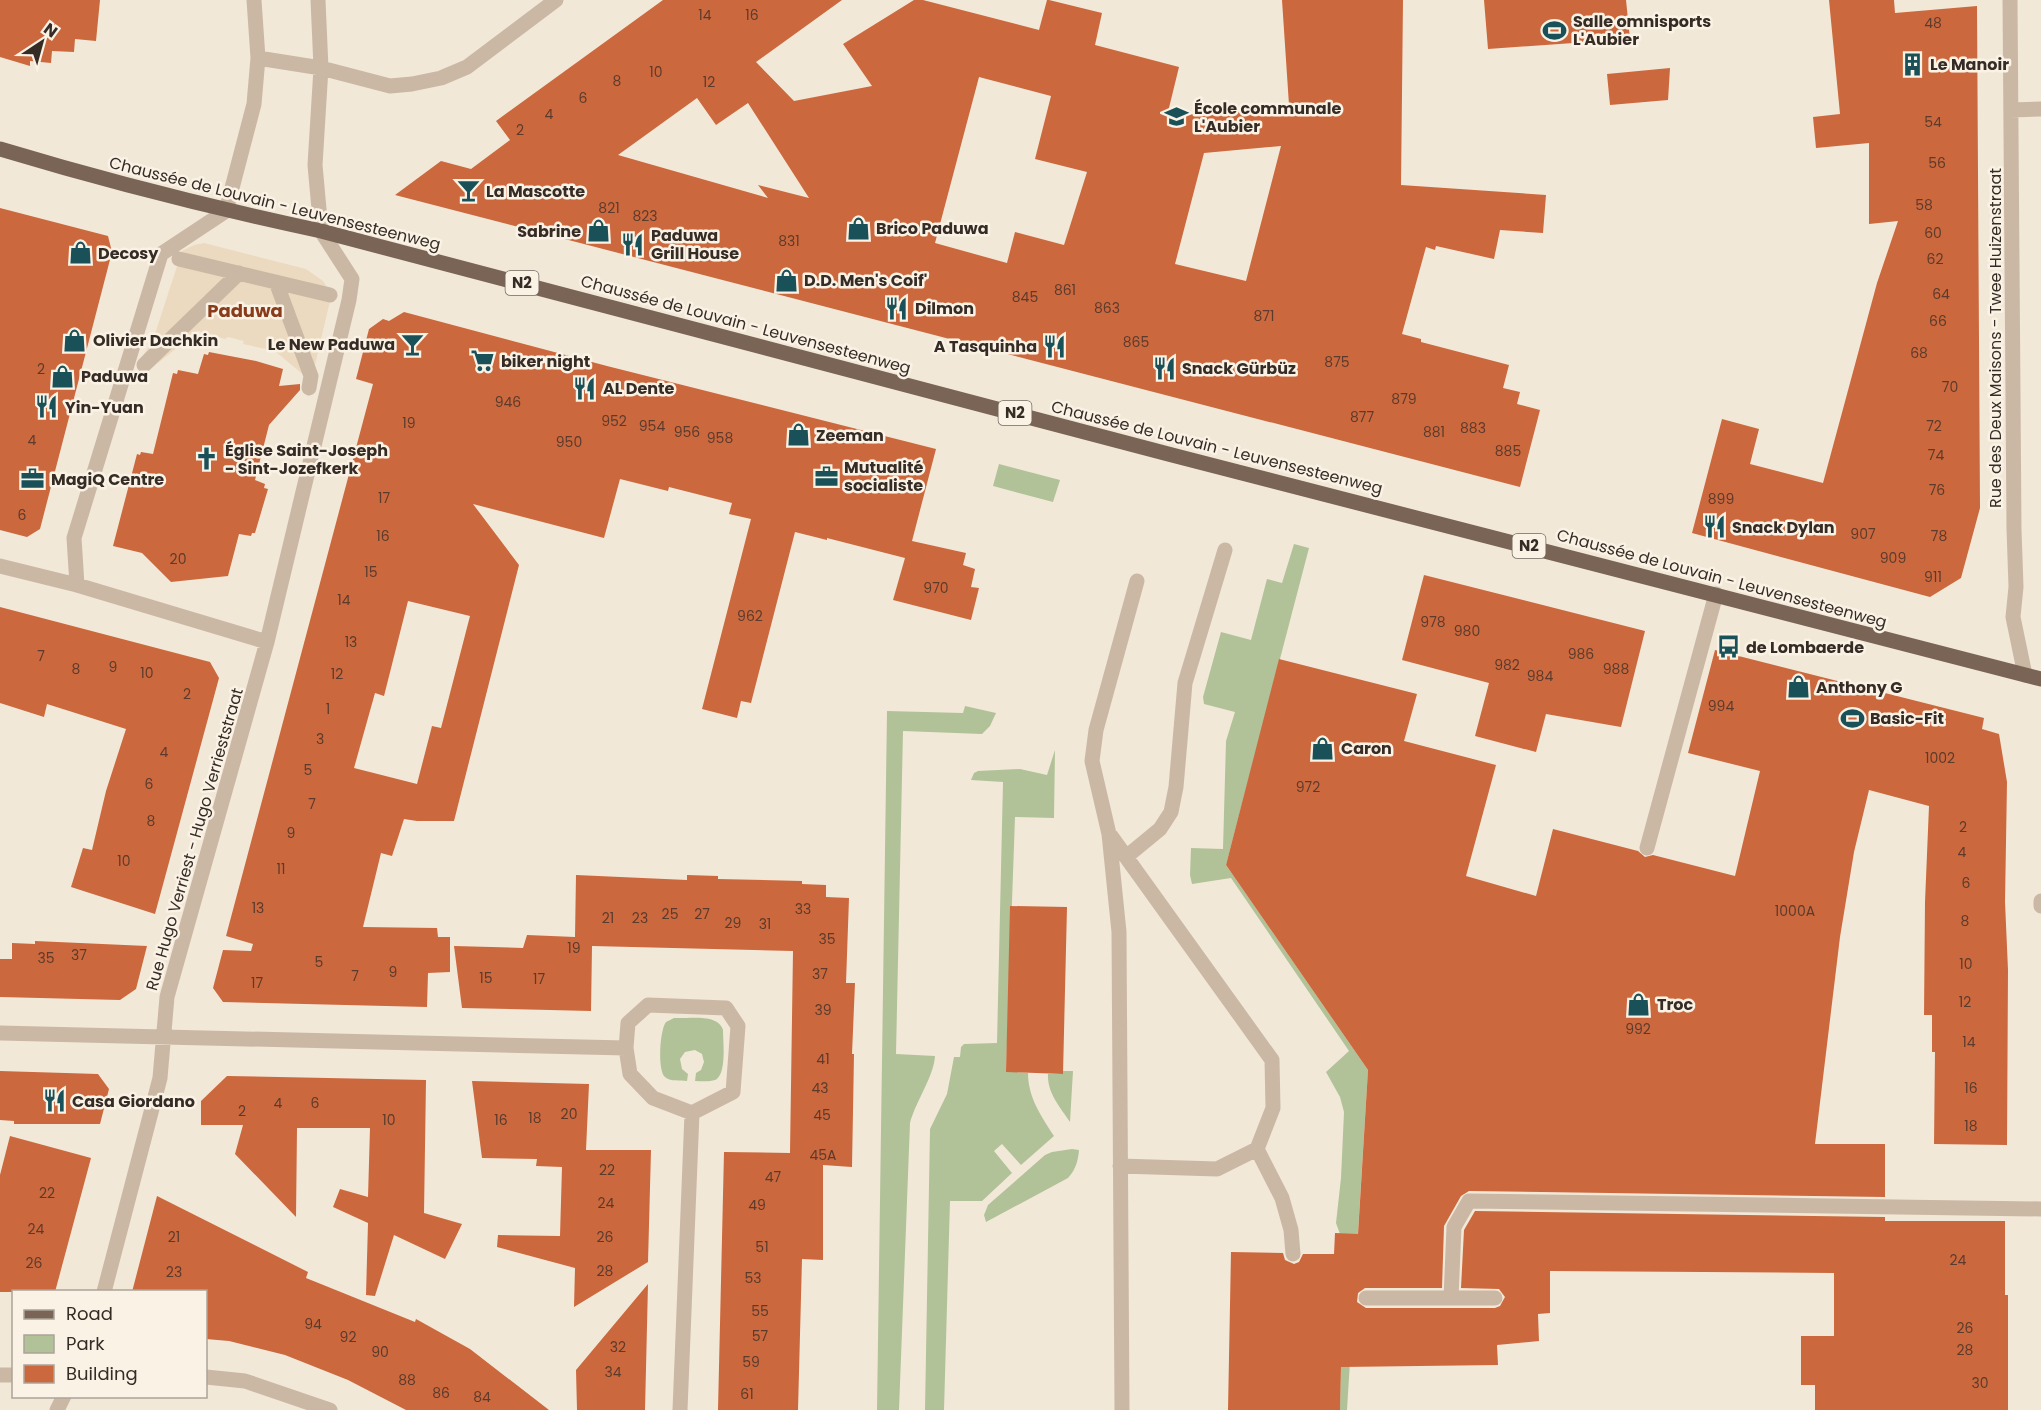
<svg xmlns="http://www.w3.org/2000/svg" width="2041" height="1410" font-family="Poppins,sans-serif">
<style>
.green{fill:#b1c298}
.plaza{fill:#ebdabf}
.building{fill:#cc683d;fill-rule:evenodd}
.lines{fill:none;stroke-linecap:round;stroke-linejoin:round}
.minor{stroke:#cbb8a4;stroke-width:15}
.major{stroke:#796456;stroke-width:15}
.labels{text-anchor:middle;stroke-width:5;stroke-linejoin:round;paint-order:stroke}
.number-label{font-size:14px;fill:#5c3b2c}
.shield{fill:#faf2e5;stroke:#71675f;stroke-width:1.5}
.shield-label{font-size:15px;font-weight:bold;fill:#362c26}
.poi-label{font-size:16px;font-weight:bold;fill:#362c26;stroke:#faf2e5;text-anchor:start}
.street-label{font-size:16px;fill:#362c26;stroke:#faf2e5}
.neighbourhood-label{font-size:18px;font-weight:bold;fill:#893c1b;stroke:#faf2e5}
</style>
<rect width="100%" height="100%" fill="#f2e8d8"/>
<path class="green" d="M999 464 1060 480 1053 502 993 486Z
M1294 544 1309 548 1226 865 1368 1070 1347 1410H1340L1343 1255 1340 1234 1336 1223 1341 1178 1344 1112 1340 1097 1326 1072 1349 1051 1231 878 1192 884 1190 875 1191 848 1223 849 1226 741 1235 712 1204 704 1203 697 1221 632 1251 640 1267 579 1282 583Z
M965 706 996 713 990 726 982 734 903 731 896 1054 935 1056C934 1076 916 1101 910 1123L899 1410H877L887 711 963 713Z
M1055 750 1054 818 1015 817 1006 1071 1028 1073C1028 1097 1041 1116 1054 1136L1021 1165 1002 1144 994 1151 1012 1173 982 1201H950L944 1410H925L930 1129 947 1094 954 1057H960L961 1047 964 1044 997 1043 1003 782 971 780 974 773 978 771 1020 769 1047 775Z
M674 1018C689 1019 718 1013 723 1030 723 1041 727 1075 715 1080 709 1082 702 1081 695 1081L696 1073 701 1070 704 1062 702 1054 695 1050 685 1052 680 1059 682 1069 688 1074 687 1081C680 1080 670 1082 665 1077 657 1070 660 1029 666 1022Z
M1063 1071H1073L1070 1122C1060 1107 1047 1093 1048 1074H1063Z
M1072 1149 1079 1150C1078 1161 1076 1169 1068 1178L986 1222 984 1215 988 1205 1045 1155 1052 1152Z"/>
<path class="plaza" d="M204 243 306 269 323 281 327 287 330 301 315 365 306 377 275 351 243 344 244 341 228 337 225 339 198 331 148 371 140 360 153 340 182 251 194 245Z"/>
<path class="building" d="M0 0H100L96 41 75 39 74 52 52 51 51 63 30 61V66L0 57Z
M663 0H842L756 62 794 101 872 86 843 44 914 0H923L1039 30 1047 0H1049L1102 13 1095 45 1179 67 1167 116 1289 105 1282 0H1403L1401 185 1546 195 1543 233 1500 230 1494 259 1436 246 1435 250 1426 247 1402 334 1421 339V342L1509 365 1503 388 1520 392 1517 404 1540 410 1520 487 395 195 441 161 471 169 510 140 496 121ZM979 77 1051 96 1035 159 1087 172 1064 245 1015 232 1007 263 935 243ZM697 98 716 125 748 103 809 198 758 185 768 198 618 155ZM1281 146 1246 281 1175 264 1204 153Z
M1484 0H1626L1630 39 1488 49Z
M1829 0H1894L1895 13 1977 6 1980 508 1961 578 1930 597 1692 533 1722 419 1759 429 1750 464 1823 483 1877 283 1898 221 1869 224V143L1816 148 1813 117 1840 114Z
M1670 68 1668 100 1610 105 1607 74Z
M0 208 108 236 112 252 40 529 27 537 0 530Z
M404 312 607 366 936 449 912 541 966 553 963 565 975 569 971 587 979 588 971 620 893 600 905 558 827 538V540L795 532 751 703 741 701 737 718 702 709 751 519 729 514 732 503 669 487 668 491 620 479 604 538 473 504 519 565 454 821H417L404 819 392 856 381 853 363 927 437 928 438 937H450V972L428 973 427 1007 223 1002 213 988 223 950 251 951 253 944 226 936 373 384 356 379 369 329 383 319 389 321ZM408 601 470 616 441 728 432 726 417 784 354 768 375 693 384 696Z
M209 352 256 361 283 369 279 386 300 384V390L269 425 255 480 265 484 264 488 268 489 255 533H252L251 536 239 534 228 576 171 582 142 553 113 546 137 454 140 455 141 452 153 454 173 373 177 374 178 370 198 374 204 354 208 355Z
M1424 575 1645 631 1621 727 1546 714 1536 752 1475 736 1489 683 1402 660Z
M0 607 210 662 219 678 155 914 71 887 83 848 92 850 106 791 126 729 47 704 44 717 0 703Z
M1715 650 1984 718 1982 729 1999 734 2007 782 2005 902 2008 970 2007 1145 1934 1144 1935 1052H1932V1015H1924L1925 902 1929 806 1869 790 1854 852 1840 937 1815 1144H1885V1197L1469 1191 1461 1196 1444 1226 1442 1288H1365L1358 1293 1357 1302 1366 1308H1495L1500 1306 1505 1297 1499 1289 1461 1288 1464 1230 1475 1211 1885 1217V1221H2005V1295H2008V1410H1815V1385H1801V1336H1834V1273L1550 1271V1313L1538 1314 1539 1341 1497 1345 1498 1365 1341 1367 1340 1410H1228L1231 1252 1283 1253 1285 1260 1294 1264 1299 1262 1303 1254H1334L1335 1233 1358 1234 1368 1070 1226 865 1279 659 1417 694 1404 741 1496 765 1466 876 1536 896 1553 829 1638 851 1645 857 1653 855 1735 876 1760 771 1688 753Z
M576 875 687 880V875L718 876V879L802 881V884L826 885V897L849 898 846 983H855L852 1054H854L852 1167 823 1165V1260L802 1259 798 1410H718L724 1152 790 1153 793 951 592 946 591 1011 462 1008 454 946 523 948 527 935 575 937Z
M1010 906 1067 907 1063 1074 1006 1072Z
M35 941 147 946 136 989 120 1000 0 997V959H12V943L35 944Z
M0 1071 98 1074 109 1089 100 1124H14V1121L0 1120Z
M227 1076 426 1080 424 1213 462 1224 445 1259 394 1235 375 1296 366 1295 368 1223 333 1207 340 1189 368 1197 370 1128H297L296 1217 235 1154 243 1125H201V1101Z
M472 1081 589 1084 586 1150H651L648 1262 574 1307 575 1268 497 1247 498 1235 560 1236 562 1167 536 1166 537 1159 482 1158Z
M10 1136 91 1158 55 1292H0V1175Z
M157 1196 308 1272 306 1278 415 1322 416 1319 470 1349 549 1410H406L348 1380 285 1355 229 1341 206 1339V1292H132Z
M648 1284 645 1410H577L576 1370Z"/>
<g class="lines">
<path class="minor" d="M2010 0 2014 529 2016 587 2013 617 2025 675
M258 58 321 68 390 86 412 84 441 78 467 67 556 0
M2011 110 2041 109
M179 259 330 295
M276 282 311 376 309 388
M144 365 239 273
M0 566 77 585 267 642
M77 585 74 538 161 254 226 211 254 104 258 58 254 0
M1111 836 1272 1060 1273 1108 1257 1149 1217 1169 1120 1166
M1647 848 1716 594
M1126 857 1160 829 1171 812 1176 787 1185 683 1225 550
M2041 901V906
M648 1005 726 1008 738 1026 733 1092 692 1113 653 1098 630 1074 626 1048 628 1023Z
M0 1033 626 1048
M1257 1149 1282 1198 1291 1230 1293 1254
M104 1292 160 1078 167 997 267 642 349 300 352 279 321 231 315 165 321 68 318 0
M1366 1298H1495
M1451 1298 1454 1227 1469 1201 2041 1209
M0 1375H14
M206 1377 245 1381 330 1410
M57 1410 64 1396
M680 1410 692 1113
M1122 1410 1119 932 1109 834 1092 761 1096 730 1137 581"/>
<path class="major" d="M0 149C106 181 213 208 321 231L1172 455 2041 679"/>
</g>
<defs>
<symbol id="stadium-bare" viewBox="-9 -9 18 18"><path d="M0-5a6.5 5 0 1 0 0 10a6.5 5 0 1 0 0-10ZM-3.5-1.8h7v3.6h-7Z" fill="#1a5159" stroke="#faf2e5" stroke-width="2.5" paint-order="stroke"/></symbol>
<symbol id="building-bare" viewBox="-9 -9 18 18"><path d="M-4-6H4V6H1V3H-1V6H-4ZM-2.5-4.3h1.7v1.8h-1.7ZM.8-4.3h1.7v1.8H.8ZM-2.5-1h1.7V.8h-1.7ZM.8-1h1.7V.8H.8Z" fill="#1a5159" stroke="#faf2e5" stroke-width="2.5" paint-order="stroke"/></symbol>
<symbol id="school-bare" viewBox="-9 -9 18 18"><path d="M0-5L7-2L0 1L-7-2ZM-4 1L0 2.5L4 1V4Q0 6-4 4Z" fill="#1a5159" stroke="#faf2e5" stroke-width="2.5" paint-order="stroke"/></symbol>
<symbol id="bar-bare" viewBox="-9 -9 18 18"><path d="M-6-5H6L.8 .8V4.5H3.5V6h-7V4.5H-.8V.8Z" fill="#1a5159" stroke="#faf2e5" stroke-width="2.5" paint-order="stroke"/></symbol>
<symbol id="shop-bare" viewBox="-9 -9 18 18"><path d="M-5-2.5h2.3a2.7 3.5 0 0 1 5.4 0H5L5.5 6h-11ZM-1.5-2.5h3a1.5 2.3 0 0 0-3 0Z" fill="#1a5159" stroke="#faf2e5" stroke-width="2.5" paint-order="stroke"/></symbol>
<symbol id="restaurant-bare" viewBox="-9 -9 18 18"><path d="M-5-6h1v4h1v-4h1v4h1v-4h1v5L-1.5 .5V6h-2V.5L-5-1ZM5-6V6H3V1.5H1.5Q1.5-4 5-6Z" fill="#1a5159" stroke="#faf2e5" stroke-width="2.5" paint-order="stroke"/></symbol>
<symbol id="supermarket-bare" viewBox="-9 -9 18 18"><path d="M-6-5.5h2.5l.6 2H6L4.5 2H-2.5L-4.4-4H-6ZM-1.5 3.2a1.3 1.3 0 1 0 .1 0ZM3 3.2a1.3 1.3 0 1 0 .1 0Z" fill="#1a5159" stroke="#faf2e5" stroke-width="2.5" paint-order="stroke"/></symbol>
<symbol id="church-bare" viewBox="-9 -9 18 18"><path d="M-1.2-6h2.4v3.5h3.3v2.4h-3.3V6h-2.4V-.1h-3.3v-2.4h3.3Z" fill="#1a5159" stroke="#faf2e5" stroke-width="2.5" paint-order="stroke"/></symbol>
<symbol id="office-bare" viewBox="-9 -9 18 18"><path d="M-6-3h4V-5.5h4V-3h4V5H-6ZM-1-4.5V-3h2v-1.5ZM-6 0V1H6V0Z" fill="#1a5159" stroke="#faf2e5" stroke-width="2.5" paint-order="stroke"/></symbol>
<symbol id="bus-bare" viewBox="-9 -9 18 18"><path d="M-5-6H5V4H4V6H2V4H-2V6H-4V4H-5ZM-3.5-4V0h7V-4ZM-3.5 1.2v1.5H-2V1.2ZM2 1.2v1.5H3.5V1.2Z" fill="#1a5159" stroke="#faf2e5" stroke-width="2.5" paint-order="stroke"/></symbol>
</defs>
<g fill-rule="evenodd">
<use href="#stadium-bare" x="1538" y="14" width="33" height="33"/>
<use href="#building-bare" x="1896" y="48" width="33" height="33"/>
<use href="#school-bare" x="1160" y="100" width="33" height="33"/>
<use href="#bar-bare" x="452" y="174" width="33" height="33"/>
<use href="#shop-bare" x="842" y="212" width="33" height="33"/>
<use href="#shop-bare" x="582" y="214" width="33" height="33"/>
<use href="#restaurant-bare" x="616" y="228" width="33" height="33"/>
<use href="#shop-bare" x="64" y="236" width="33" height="33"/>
<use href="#shop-bare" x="770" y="264" width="33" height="33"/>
<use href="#restaurant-bare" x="880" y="292" width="33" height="33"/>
<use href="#shop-bare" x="58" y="324" width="33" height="33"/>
<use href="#bar-bare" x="396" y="328" width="33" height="33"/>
<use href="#restaurant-bare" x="1038" y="330" width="33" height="33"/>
<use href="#supermarket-bare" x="466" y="344" width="33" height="33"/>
<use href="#restaurant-bare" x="1148" y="352" width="33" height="33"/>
<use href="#shop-bare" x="46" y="360" width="33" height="33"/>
<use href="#restaurant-bare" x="568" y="372" width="33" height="33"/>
<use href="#restaurant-bare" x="30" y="390" width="33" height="33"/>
<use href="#shop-bare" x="782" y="418" width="33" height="33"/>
<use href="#church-bare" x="190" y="442" width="33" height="33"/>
<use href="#office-bare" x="810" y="460" width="33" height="33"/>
<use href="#office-bare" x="16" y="462" width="33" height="33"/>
<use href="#restaurant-bare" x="1698" y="510" width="33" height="33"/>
<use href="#bus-bare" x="1712" y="630" width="33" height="33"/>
<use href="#shop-bare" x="1782" y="670" width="33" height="33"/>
<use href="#stadium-bare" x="1836" y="702" width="33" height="33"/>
<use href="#shop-bare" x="1306" y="732" width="33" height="33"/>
<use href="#shop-bare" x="1622" y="988" width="33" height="33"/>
<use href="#restaurant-bare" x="38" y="1084" width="33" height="33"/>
</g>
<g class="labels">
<g class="number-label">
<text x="705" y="20">14</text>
<text x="752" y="20">16</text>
<text x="1933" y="28">48</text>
<text x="656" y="77">10</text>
<text x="617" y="86">8</text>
<text x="709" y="87">12</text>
<text x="583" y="103">6</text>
<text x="549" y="119">4</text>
<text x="1933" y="127">54</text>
<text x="520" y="135">2</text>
<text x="1937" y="168">56</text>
<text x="1924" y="210">58</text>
<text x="609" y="213">821</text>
<text x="645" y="221">823</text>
<text x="1933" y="238">60</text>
<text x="789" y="246">831</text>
<text x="1935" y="264">62</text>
<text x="1065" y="295">861</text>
<text x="1941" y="299">64</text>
<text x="1025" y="302">845</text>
<text x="1107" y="313">863</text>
<text x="1264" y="321">871</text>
<text x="1938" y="326">66</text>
<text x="1136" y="347">865</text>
<text x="1919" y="358">68</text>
<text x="1337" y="367">875</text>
<text x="41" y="374">2</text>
<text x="1950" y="392">70</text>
<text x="1404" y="404">879</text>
<text x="508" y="407">946</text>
<text x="1362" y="422">877</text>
<text x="614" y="426">952</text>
<text x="409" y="428">19</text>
<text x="652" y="431">954</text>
<text x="1934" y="431">72</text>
<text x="1473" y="433">883</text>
<text x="687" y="437">956</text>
<text x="1434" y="437">881</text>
<text x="720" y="443">958</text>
<text x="32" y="445">4</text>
<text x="569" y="447">950</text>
<text x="1508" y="456">885</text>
<text x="1936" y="460">74</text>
<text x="1937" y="495">76</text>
<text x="384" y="503">17</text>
<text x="1721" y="504">899</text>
<text x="22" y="520">6</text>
<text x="1863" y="539">907</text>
<text x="383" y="541">16</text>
<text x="1939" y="541">78</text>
<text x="1893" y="563">909</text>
<text x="178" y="564">20</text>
<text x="371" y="577">15</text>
<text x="1933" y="582">911</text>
<text x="936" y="593">970</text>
<text x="344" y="605">14</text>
<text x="750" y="621">962</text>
<text x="1433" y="627">978</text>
<text x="1467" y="636">980</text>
<text x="351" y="647">13</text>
<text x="1581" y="659">986</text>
<text x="41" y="661">7</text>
<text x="1507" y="670">982</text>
<text x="113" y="672">9</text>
<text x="76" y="674">8</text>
<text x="1616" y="674">988</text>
<text x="147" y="678">10</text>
<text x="337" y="679">12</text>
<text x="1540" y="681">984</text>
<text x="187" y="699">2</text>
<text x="1721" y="711">994</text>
<text x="328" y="714">1</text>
<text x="320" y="744">3</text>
<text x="164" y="757">4</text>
<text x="1940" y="763">1002</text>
<text x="308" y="775">5</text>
<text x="149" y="789">6</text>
<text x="1308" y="792">972</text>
<text x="312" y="809">7</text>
<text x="151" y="826">8</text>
<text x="1963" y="832">2</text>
<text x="291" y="838">9</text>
<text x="1962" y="857">4</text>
<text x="124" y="866">10</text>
<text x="281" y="874">11</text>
<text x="1966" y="888">6</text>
<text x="258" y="913">13</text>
<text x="803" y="914">33</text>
<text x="1795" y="916">1000A</text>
<text x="670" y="919">25</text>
<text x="702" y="919">27</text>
<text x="608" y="923">21</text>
<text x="640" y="923">23</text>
<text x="1965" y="926">8</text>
<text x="733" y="928">29</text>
<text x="765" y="929">31</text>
<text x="827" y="944">35</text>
<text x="574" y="953">19</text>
<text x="79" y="960">37</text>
<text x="46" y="963">35</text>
<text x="319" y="967">5</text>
<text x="1966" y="969">10</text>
<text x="393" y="977">9</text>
<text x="820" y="979">37</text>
<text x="355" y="981">7</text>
<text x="486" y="983">15</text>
<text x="539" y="984">17</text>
<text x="257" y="988">17</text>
<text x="1965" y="1007">12</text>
<text x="823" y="1015">39</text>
<text x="1638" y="1034">992</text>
<text x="1969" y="1047">14</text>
<text x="823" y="1064">41</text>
<text x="820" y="1093">43</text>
<text x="1971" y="1093">16</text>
<text x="278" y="1108">4</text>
<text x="315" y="1108">6</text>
<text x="242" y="1116">2</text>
<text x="569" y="1119">20</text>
<text x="822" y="1120">45</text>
<text x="535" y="1123">18</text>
<text x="389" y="1125">10</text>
<text x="501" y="1125">16</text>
<text x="1971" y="1131">18</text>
<text x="823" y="1160">45A</text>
<text x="607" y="1175">22</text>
<text x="773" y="1182">47</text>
<text x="47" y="1198">22</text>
<text x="606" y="1208">24</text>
<text x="757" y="1210">49</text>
<text x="36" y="1234">24</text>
<text x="174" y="1242">21</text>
<text x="605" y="1242">26</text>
<text x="762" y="1252">51</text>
<text x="1958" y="1265">24</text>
<text x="34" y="1268">26</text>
<text x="605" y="1276">28</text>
<text x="174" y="1277">23</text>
<text x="753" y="1283">53</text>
<text x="760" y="1316">55</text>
<text x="313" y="1329">94</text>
<text x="1965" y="1333">26</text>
<text x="760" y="1341">57</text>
<text x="348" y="1342">92</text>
<text x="618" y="1352">32</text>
<text x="1965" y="1355">28</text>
<text x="380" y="1357">90</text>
<text x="751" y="1367">59</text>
<text x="613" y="1377">34</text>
<text x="407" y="1385">88</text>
<text x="1980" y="1388">30</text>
<text x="441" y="1398">86</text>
<text x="747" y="1399">61</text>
<text x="482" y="1402">84</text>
</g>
<g class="shield">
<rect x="505.5" y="271" width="33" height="24" rx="4.5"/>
<rect x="998.5" y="401" width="33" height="24" rx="4.5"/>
<rect x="1512.5" y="534" width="33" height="24" rx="4.5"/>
</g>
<g class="shield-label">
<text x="522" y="288">N2</text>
<text x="1015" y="418">N2</text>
<text x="1529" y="551">N2</text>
</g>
<g class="poi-label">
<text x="1573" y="27">Salle omnisports<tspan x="1573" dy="18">L'Aubier</tspan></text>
<text x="1930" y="70">Le Manoir</text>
<text x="1194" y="114">École communale<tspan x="1194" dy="18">L'Aubier</tspan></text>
<text x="486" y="197">La Mascotte</text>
<text x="876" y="234">Brico Paduwa</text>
<text x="581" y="237" text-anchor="end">Sabrine</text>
<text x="651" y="241">Paduwa<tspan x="651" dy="18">Grill House</tspan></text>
<text x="98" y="259">Decosy</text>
<text x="804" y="286">D.D. Men's Coif'</text>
<text x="915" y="314">Dilmon</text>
<text x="93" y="346">Olivier Dachkin</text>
<text x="395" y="350" text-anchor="end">Le New Paduwa</text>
<text x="1037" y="352" text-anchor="end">A Tasquinha</text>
<text x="501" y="367">biker night</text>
<text x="1182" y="374">Snack Gürbüz</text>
<text x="81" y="382">Paduwa</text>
<text x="603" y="394">AL Dente</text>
<text x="65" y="413">Yin-Yuan</text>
<text x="816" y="441">Zeeman</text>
<text x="225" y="456">Église Saint-Joseph<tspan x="225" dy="18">- Sint-Jozefkerk</tspan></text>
<text x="844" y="473">Mutualité<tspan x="844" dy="18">socialiste</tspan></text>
<text x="51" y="485">MagiQ Centre</text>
<text x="1732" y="533">Snack Dylan</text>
<text x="1746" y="653">de Lombaerde</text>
<text x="1816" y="693">Anthony G</text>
<text x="1870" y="724">Basic-Fit</text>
<text x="1341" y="754">Caron</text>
<text x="1657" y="1010">Troc</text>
<text x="72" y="1107">Casa Giordano</text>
</g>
<g class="street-label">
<text transform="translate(275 203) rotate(14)" y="6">Chaussée de Louvain - Leuvensesteenweg</text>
<text transform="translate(746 324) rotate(15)" y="6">Chaussée de Louvain - Leuvensesteenweg</text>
<text transform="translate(1995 338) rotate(-90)" y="6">Rue des Deux Maisons - Twee Huizenstraat</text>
<text transform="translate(1217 447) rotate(14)" y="6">Chaussée de Louvain - Leuvensesteenweg</text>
<text transform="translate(1722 578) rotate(15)" y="6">Chaussée de Louvain - Leuvensesteenweg</text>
<text transform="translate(194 839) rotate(-74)" y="6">Rue Hugo Verriest - Hugo Verrieststraat</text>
</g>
<g class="neighbourhood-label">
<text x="245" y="317">Paduwa</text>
</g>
</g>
<rect x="12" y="1290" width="195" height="108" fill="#faf2e5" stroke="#aca399" stroke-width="1.5"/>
<rect x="24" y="1310" width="30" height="9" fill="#796456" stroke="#aca399" stroke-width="1.5"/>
<text x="66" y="1320" font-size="18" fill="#362c26">Road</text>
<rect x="24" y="1335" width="30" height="18" fill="#b1c298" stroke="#aca399" stroke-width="1.5"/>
<text x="66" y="1350" font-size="18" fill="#362c26">Park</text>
<rect x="24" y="1365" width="30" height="18" fill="#cc683d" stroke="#aca399" stroke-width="1.5"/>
<text x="66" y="1380" font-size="18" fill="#362c26">Building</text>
<g transform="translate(42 42) rotate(36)" stroke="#faf2e5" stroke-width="4.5" paint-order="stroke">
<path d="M0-4.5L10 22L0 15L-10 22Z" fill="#362c26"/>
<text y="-9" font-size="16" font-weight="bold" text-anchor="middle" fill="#362c26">N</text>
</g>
</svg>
